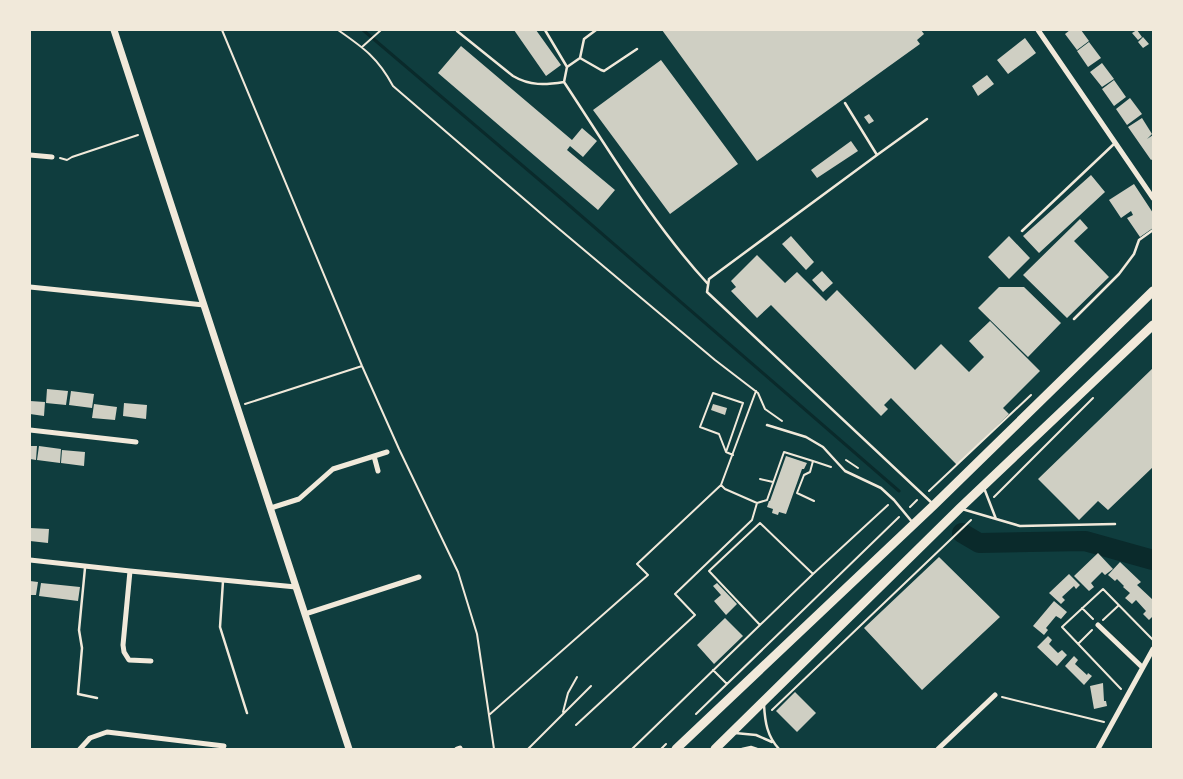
<svg xmlns="http://www.w3.org/2000/svg" width="1183" height="779" font-family="Figtree,sans-serif">
<style>
.lines{fill:none;stroke-linecap:round;stroke-linejoin:round}
.stream{stroke:#0a2a2b;stroke-width:3}
.river{stroke:#0a2a2b;stroke-width:20}
.building{fill:#cfcfc3}
.path{stroke:#f1e9da;stroke-width:2}
.service{stroke:#f1e9da;stroke-width:2.5}
.minor{stroke:#f1e9da;stroke-width:5}
.tertiary{stroke:#f1e9da;stroke-width:7}
.trunk{stroke:#f1e9da;stroke-width:9}
</style>
<rect width="100%" height="100%" fill="#0f3d3e"/>
<g class="lines">
<path class="stream" d="M363 30 563 200 899 491"/>
<path class="river" d="M962 533 979 543 1085 541 1153 560"/>
</g>
<path class="building" d="M514 30H536L561 65 546 76Z
M662 30H921L924 34 917 40 920 44 757 161Z
M1070 30H1081L1089 41 1077 50 1065 34Z
M1137 30 1142 37 1138 40 1132 33Z
M1143 37 1149 44 1143 48 1138 42Z
M1025 38 1036 53 1008 74 997 60Z
M1089 42 1101 58 1088 67 1077 51Z
M461 46 572 140 582 128 597 141 583 157 570 146 567 150 615 190 598 210 438 73Z
M661 60 738 164 670 214 593 110Z
M1102 63 1114 79 1102 87 1090 72Z
M987 75 994 84 978 96 972 86Z
M1114 80 1126 97 1114 106 1102 89Z
M1130 98 1142 114 1127 125 1116 109Z
M869 114 874 121 869 124 864 117Z
M1142 118 1152 134 1147 139 1153 135V159L1151 160 1128 127Z
M851 141 858 151 817 178 811 170Z
M1091 175 1105 192 1039 253 1023 236Z
M1134 184 1153 213V228L1140 237 1127 218 1133 215 1131 211 1121 218 1109 200Z
M1080 219 1088 228 1074 241 1109 277 1067 318 1023 275Z
M791 236 814 262 806 270 782 244Z
M1009 236 1030 258 1009 279 988 257Z
M757 255 785 283 797 272 826 301 837 290 915 370 941 344 969 372 984 357 969 341 990 321 1040 371 1003 408 1009 414 957 465 891 398 884 405 888 409 881 416 771 305 757 318 731 291 736 287 731 281Z
M822 271 833 283 823 292 812 280Z
M999 287H1024L1061 323 1028 357 978 308Z
M1153 368V467L1108 510 1098 501 1079 520 1038 479Z
M47 389 68 391 66 405 46 403Z
M71 391 94 394 92 408 69 405Z
M30 401 45 402 44 416 30 414Z
M124 403 147 405 146 419 123 416Z
M94 404 117 407 115 420 92 418Z
M713 404 727 408 725 415 711 410Z
M30 446H37L36 460 30 459Z
M39 446 61 449 60 463 37 460Z
M62 450 85 452 84 466 61 463Z
M786 456 807 463 804 469H802L786 514 779 512 778 515 772 513 773 509 767 507 769 501H770Z
M30 528 49 529 48 543 30 541Z
M1098 553 1113 569 1105 575 1102 572 1091 583 1094 587 1089 591 1074 576Z
M939 557 1000 617 922 690 864 628Z
M1120 562 1141 582 1137 585 1153 600V616L1149 620 1143 614 1146 611 1136 600 1132 604 1125 598 1130 593 1123 587 1124 586 1117 579 1115 581 1108 575Z
M1069 574 1080 585 1076 589 1074 586 1062 597 1065 600 1061 604 1049 593Z
M30 581 38 582 36 595H30Z
M41 583 80 587 78 601 39 596Z
M717 583 737 604 726 615 714 601 721 595 713 586Z
M1054 601 1067 612 1061 619 1056 616 1046 628 1048 630 1044 635 1033 626Z
M725 618 743 636 714 664 697 645Z
M1048 636 1052 640 1049 644 1058 653 1062 650 1067 655 1057 666 1037 647Z
M1074 656 1078 660 1075 664 1087 675 1088 673 1092 676 1084 685 1065 666Z
M1103 683 1104 701H1106L1107 706 1094 709 1090 686Z
M795 692 816 713 797 732 776 711Z"/>
<g class="lines">
<path class="path" d="M222 30 362 366 399 449 458 572 477 634 494 749
M338 30C364 48 378 58 393 86L552 223 715 360 758 393 765 409 782 421
M362 47 381 30
M60 158 67 160 72 157 138 135
M245 404 362 366
M726 452 743 403 713 393 700 427 719 434 726 452 733 455
M846 460 858 468
M760 479 773 482
M721 485 725 489 757 503 767 500 784 452 813 461
M929 491 1031 395
M994 497 1093 398
M814 501 797 493 804 475 810 472 813 461 831 467
M910 507 917 500
M760 523 813 574 760 625 709 571Z
M813 574 888 505
M1082 608 1093 619
M1103 620 1118 606
M1078 644 1092 630
M713 670 727 684
M1121 689 1062 627 1103 589 1153 640
M1002 697 1104 722
M772 710 971 520
M563 712 568 693 577 677
M696 714 899 517
M489 715 648 575 637 564 721 485 756 391
M576 725 695 615 675 594 752 520 757 503
M528 749 591 686
M632 749 760 625
M661 749 666 744"/>
<path class="service" d="M545 30 567 67 564 82C609 150 652 223 708 284
M457 31 513 76C530 86 545 85 564 82
M580 58 601 70 604 71 637 49
M567 67 580 58 584 39 596 30
M845 103 877 155
M927 119 877 155 709 279 707 292 933 504
M1022 231 1115 143
M1074 319 1119 274 1134 254 1139 240 1153 230
M767 425 806 437 823 447 845 471 881 488 894 500 913 523
M984 488 996 519
M962 509 1020 526 1115 524
M85 568 79 630 82 648 78 694 97 698
M223 581 220 627 247 713
M764 705C765 722 767 736 779 749
M735 733 756 735 772 742
M742 749 751 747 757 749"/>
<path class="minor" d="M1038 30 1153 198
M30 155 52 157
M30 287 204 305
M30 430 136 442
M374 456 378 471
M271 508 299 499 333 469 387 452
M30 560 130 571 296 587
M130 571 123 645 124 652 129 660 151 661
M305 614 419 577
M1098 625 1142 667
M80 749 90 738 107 732 224 746
M457 749 460 748
M938 749 995 695
M1098 749 1153 649"/>
<path class="tertiary" d="M114 30 349 749"/>
<path class="trunk" d="M676 749 934 505 1153 291
M715 749 960 508 1153 325"/>
</g>
<rect width="1183" height="779" fill="none" stroke="#f1e9da" stroke-width="62"/>
</svg>
